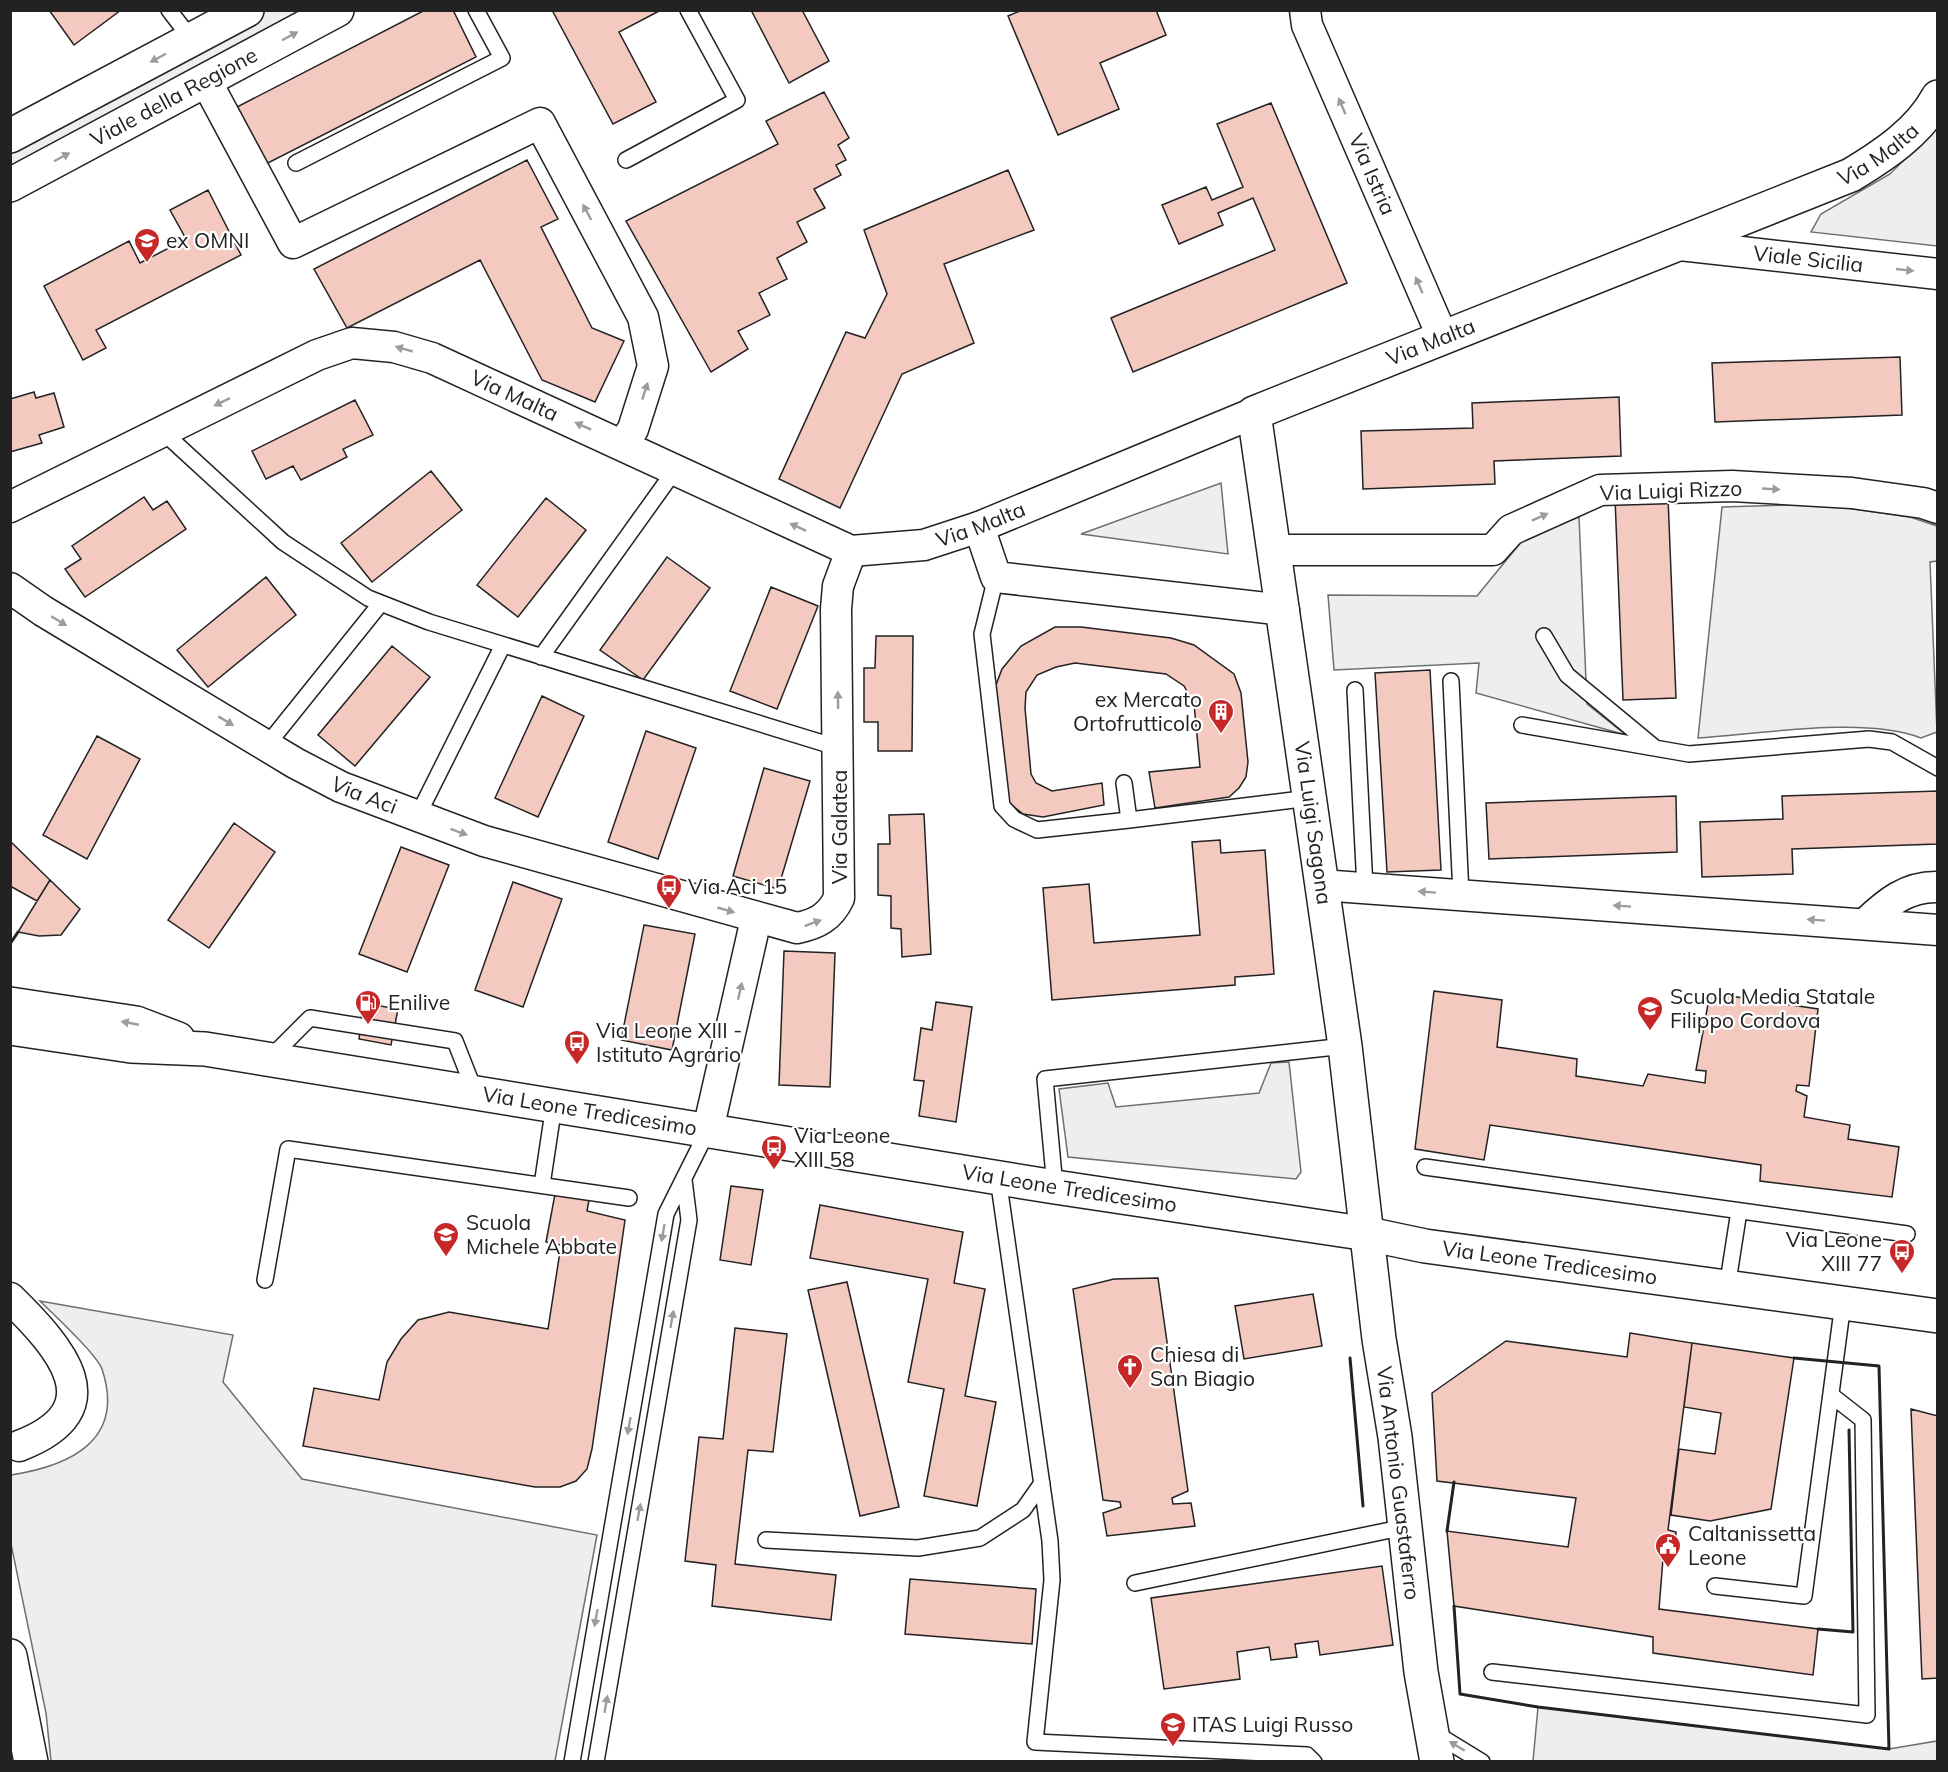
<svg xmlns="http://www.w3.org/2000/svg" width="1948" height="1772" font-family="Mulish,sans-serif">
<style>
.green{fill:#eee;stroke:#6f6f6f;stroke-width:1.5}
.building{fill:#f3c9c0;stroke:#222;stroke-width:1.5}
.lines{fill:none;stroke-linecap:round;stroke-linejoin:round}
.lane-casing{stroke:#222;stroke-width:18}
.street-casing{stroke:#222;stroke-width:33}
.secondary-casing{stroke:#222;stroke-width:36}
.primary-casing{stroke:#222;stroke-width:36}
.lane{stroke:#fff;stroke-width:15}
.street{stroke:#fff;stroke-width:30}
.secondary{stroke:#fff;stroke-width:33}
.primary{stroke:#fff;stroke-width:33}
.wall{stroke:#222;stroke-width:3}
.oneway{fill:#9c9c9c}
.labels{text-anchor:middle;stroke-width:4.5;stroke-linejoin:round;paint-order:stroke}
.street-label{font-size:21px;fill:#222;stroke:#fff}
.poi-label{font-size:21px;fill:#222;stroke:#fff;text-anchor:start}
</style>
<rect width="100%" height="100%" fill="#fff"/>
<path class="green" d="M246 11H338L11 185 10 136Z
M1937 127V246L1811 232 1821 214 1890 174Z
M1221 483 1228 554 1081 534Z
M1817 504 1910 517 1937 526V561L1930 562 1937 732 1921 738C1865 716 1760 734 1698 738L1722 507Z
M1579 517 1587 704 1626 735 1476 693 1479 663 1334 670 1328 595 1477 596 1526 536Z
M1289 1062 1301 1172 1296 1179 1068 1157 1059 1089 1108 1083 1116 1107 1259 1093 1271 1063Z
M40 1301 233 1335 223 1382 302 1479 597 1535 555 1761H51L46 1713 11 1544V1475C69 1466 126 1441 102 1369 97 1354 53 1314 40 1301Z
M1538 1707 1889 1749 1937 1741V1761H1533Z"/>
<path class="building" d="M49 10H121L74 45Z
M425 10H453L476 57 266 164 237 107Z
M552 10H661L619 32 656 102 613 124Z
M751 10H802L829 61 789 83Z
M1022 10H1156L1166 35 1100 63 1119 109 1058 135 1008 16Z
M824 92 849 138 838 145 846 160 836 165 841 175 814 189 825 208 797 222 807 242 777 258 787 279 759 293 770 315 738 331 748 349 711 372 626 221 778 144 766 121Z
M1271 103 1347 283 1133 372 1111 318 1275 250 1253 198 1218 213 1223 225 1179 244 1162 205 1206 187 1212 200 1243 187 1217 124Z
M527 160 558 219 541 227 592 328 624 341 595 402 542 380 480 260 347 328 314 269Z
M1008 170 1034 230 944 264 974 343 902 374 840 508 779 479 846 332 865 338 887 294 864 230Z
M208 190 241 255 96 330 106 348 83 360 44 286 129 241 140 263 186 239 170 210Z
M1900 357 1902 415 1715 422 1712 363Z
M34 392 36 398 54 393 64 427 39 435 42 443 10 452V399Z
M1619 397 1621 456 1494 461 1495 484 1363 489 1361 431 1473 428 1472 403Z
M355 400 373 435 343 449 347 457 301 480 293 466 266 479 252 451Z
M431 471 462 510 372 582 341 543Z
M144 497 153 510 167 501 186 529 85 597 65 569 81 559 72 546Z
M1668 497 1676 698 1623 700 1615 498Z
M546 498 586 530 518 617 477 585Z
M667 557 710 588 643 680 600 650Z
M266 577 296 615 208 687 177 650Z
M771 587 818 606 777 709 730 691Z
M1055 627H1081L1171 638 1194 645 1234 674 1241 693 1248 762 1246 777 1239 788 1229 797 1155 808 1149 772 1200 767 1194 704 1184 686 1166 674 1075 663 1056 667 1037 675 1026 692 1025 708 1031 774 1036 783 1052 791 1102 783 1104 805 1043 817 1023 814 1009 803 996 707V685L1002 669 1021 646Z
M876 636H913L912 751H878V722H864V668H875Z
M392 646 430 677 355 766 318 735Z
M1430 670 1441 870 1387 872 1375 673Z
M542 696 584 716 538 817 495 798Z
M646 731 696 748 658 859 608 842Z
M97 736 140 759 87 859 43 835Z
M764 768 810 781 778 889 733 876Z
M1938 791V844L1792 849 1793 874 1702 877 1700 822 1783 819 1782 796Z
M1676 796 1677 852 1489 859 1486 803Z
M924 814 931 954 902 957 901 929 891 928V896L878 895V844H890L889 815Z
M234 823 275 852 209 948 168 920Z
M1220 840 1221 853 1265 850 1274 974 1235 977V985L1052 1000 1043 888 1089 884 1094 943 1200 935 1192 842Z
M10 841 50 880 37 901 10 886Z
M401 847 449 865 407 972 359 954Z
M50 880 80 909 61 935 39 936 18 932Z
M513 882 562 899 523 1007 475 990Z
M644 925 695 934 672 1050 621 1040Z
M784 951 835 953 830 1087 779 1085Z
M1434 991 1502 1000 1497 1047 1577 1059 1576 1076 1643 1086 1648 1074 1705 1083 1706 1071 1696 1070 1710 993 1818 1009 1809 1086 1797 1085 1796 1091 1807 1096 1804 1117 1850 1125 1848 1139 1899 1147 1892 1197 1760 1181 1761 1165 1490 1125 1484 1160 1415 1149Z
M936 1002 972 1007 956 1122 919 1116 924 1081 914 1080 921 1028 932 1030Z
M363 1003 398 1009 391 1045 359 1039Z
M731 1186 763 1190 751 1265 720 1260Z
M555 1194 589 1200 587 1211 625 1220 592 1449 587 1469 576 1481 560 1487H535L303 1446 314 1388 379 1400 387 1362 401 1339 418 1320 449 1312 548 1329 561 1245 546 1242Z
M820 1205 963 1232 954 1283 985 1289 965 1396 996 1402 977 1506 924 1496 944 1389 908 1382 928 1279 810 1258Z
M1158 1278 1188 1491 1172 1498 1173 1504 1191 1503 1195 1526 1107 1536 1103 1513 1121 1507 1120 1502 1103 1500 1073 1289 1114 1279Z
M847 1282 899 1507 860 1516 808 1290Z
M1313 1294 1322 1346 1244 1359 1235 1306Z
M735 1328 787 1334 773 1452 748 1450 735 1564 836 1575 831 1620 712 1606 716 1565 685 1561 699 1437 723 1439Z
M1630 1333 1692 1343 1668 1530 1676 1532 1674 1556 1663 1559 1659 1609 1818 1629 1813 1675 1653 1653V1637L1454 1606 1447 1531 1568 1547 1576 1498 1437 1481 1432 1393 1506 1341 1627 1357Z
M1692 1343 1794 1358 1771 1509 1710 1521 1671 1515 1679 1449 1715 1454 1721 1413 1684 1407Z
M1911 1409 1938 1416V1678L1922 1679Z
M1382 1566 1393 1645 1320 1655 1318 1641 1295 1644 1297 1657 1271 1660 1269 1647 1237 1652 1240 1679 1164 1689 1151 1598Z
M910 1579 1036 1589 1032 1644 905 1634Z"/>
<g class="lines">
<defs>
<path id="lane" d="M169 10 192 40
M626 160 737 100 688 10
M296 163 502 58 476 10
M162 431 283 542 368 598 429 622 839 748
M996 577 982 634 1002 806 1014 819 1037 830 1129 820 1124 783
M1544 636 1567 675 1654 747
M541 657 675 470
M1451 681 1461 895
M1355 690 1365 888
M1522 725 1689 754 1869 739 1892 742 1938 768
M267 745 381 603
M417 817 503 645
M1129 820 1310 798
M270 1058 310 1018 455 1041 475 1092
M1425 1167 1907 1234
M998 1178 1050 1541 1052 1580 1035 1742 1307 1755 1314 1762
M542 1185 554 1105
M1055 1187 1045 1079 1345 1046
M265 1280 288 1149 629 1198
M1727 1288 1739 1211
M766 1540 918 1548 980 1538 1023 1510 1042 1483
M1135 1583 1405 1527
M1715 1586 1804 1596 1843 1303
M1492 1672 1867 1715 1863 1420 1831 1395
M1433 1732 1482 1762
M572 1762 666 1214 708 1130
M596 1762 689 1220 684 1180"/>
<g id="street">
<path id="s1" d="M1305 10 1307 25 1443 338"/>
<path d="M206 81 293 243 540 123 643 317 653 366 633 429 623 445"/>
<path id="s2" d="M1680 245 1938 274"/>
<path id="s3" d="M10 507 317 355 352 343 394 347 432 358 851 551 924 545 979 527 1254 413"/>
<path d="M979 527 996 577 1284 610"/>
<path d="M1275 550H1493L1511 530 1600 490 1732 486 1852 493 1923 503 1938 508"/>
<path id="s4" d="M10 588 43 611 295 763 341 787 484 841 797 928C817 924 830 917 839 898L836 609 838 586 851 551"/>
<path d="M1321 885 1938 930"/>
<path d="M1866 923C1887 903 1907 886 1938 887"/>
<path d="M708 1130 756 919"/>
<path d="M10 1298C60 1347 116 1409 19 1446"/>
</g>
<g id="secondary">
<path d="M10 1004 136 1023 178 1039"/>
<path id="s5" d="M10 1028 131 1046 205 1049 1055 1187 1368 1234 1425 1246 1938 1316"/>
<path d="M10 1656 31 1762"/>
<path id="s6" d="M1437 1762 1421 1672 1395 1437 1379 1339 1345 1046 1254 413 1851 175C1884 155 1919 132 1938 97"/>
</g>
<g id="primary">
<path d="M10 136 247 10"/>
<path id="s7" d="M10 185 337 10"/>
</g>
</defs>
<use href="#lane" class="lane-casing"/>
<use href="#street" class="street-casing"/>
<use href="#secondary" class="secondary-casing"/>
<use href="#primary" class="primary-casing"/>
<use href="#lane" class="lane"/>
<use href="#street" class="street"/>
<use href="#secondary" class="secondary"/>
<use href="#primary" class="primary"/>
<path class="wall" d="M10 944 18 932
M1350 1358 1363 1506
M1447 1531 1454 1482
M1454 1606 1460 1694 1538 1707 1889 1749 1879 1366 1794 1358
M1818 1629 1853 1632 1849 1430"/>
</g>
<defs><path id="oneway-solid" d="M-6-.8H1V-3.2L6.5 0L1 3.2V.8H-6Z" transform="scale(1.5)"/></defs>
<g class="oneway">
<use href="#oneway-solid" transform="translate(290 36) rotate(-28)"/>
<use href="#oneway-solid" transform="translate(158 58) rotate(152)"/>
<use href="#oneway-solid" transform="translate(1342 106) rotate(-113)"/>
<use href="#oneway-solid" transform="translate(62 157) rotate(-28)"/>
<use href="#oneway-solid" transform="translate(587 212) rotate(-118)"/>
<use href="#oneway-solid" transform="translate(1905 270) rotate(6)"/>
<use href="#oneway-solid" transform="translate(1419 285) rotate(-113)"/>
<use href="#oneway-solid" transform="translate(404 349) rotate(-164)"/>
<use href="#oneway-solid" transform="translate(645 391) rotate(-72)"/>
<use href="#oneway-solid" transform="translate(222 402) rotate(154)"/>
<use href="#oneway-solid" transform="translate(583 426) rotate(-156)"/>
<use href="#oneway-solid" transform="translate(1771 489) rotate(3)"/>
<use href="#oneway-solid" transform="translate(1540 517) rotate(-24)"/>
<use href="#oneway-solid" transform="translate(798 527) rotate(-155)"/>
<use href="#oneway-solid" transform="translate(59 621) rotate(31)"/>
<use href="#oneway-solid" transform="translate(838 700) rotate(-91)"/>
<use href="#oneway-solid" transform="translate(226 721) rotate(31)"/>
<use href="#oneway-solid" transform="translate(459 832) rotate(20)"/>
<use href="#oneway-solid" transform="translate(1427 892) rotate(-176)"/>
<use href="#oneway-solid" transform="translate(1622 906) rotate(-176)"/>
<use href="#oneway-solid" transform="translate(726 910) rotate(16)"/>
<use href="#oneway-solid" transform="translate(1816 920) rotate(-176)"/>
<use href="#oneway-solid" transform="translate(813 923) rotate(-20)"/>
<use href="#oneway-solid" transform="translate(740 991) rotate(-77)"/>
<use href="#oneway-solid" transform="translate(130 1023) rotate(-169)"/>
<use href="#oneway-solid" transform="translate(663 1233) rotate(100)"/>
<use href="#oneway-solid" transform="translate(672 1319) rotate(-80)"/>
<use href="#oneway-solid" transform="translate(629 1426) rotate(100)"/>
<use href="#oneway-solid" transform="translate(639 1512) rotate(-80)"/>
<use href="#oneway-solid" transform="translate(596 1618) rotate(100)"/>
<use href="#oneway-solid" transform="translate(606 1704) rotate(-80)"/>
<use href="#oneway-solid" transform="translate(1457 1746) rotate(-149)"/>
</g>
<defs>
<symbol id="school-pin" viewBox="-11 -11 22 30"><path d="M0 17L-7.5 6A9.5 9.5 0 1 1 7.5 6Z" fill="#c62828" stroke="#fff"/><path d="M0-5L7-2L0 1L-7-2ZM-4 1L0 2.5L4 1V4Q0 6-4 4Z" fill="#fff"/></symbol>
<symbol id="building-pin" viewBox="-11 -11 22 30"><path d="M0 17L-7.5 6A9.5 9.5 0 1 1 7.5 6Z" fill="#c62828" stroke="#fff"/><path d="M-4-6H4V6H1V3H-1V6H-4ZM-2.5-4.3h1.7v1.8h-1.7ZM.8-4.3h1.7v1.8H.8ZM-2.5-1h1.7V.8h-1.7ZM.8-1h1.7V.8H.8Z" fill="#fff"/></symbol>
<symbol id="bus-pin" viewBox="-11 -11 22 30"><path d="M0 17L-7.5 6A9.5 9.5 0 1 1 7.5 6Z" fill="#c62828" stroke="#fff"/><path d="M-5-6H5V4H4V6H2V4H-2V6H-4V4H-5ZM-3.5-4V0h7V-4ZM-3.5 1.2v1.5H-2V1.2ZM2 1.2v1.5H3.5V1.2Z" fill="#fff"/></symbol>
<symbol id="fuel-pin" viewBox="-11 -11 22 30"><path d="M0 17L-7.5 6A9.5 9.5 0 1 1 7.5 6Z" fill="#c62828" stroke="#fff"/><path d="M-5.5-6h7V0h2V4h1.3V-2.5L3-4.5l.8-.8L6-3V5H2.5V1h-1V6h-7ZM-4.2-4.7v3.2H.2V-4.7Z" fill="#fff"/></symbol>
<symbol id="church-pin" viewBox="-11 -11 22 30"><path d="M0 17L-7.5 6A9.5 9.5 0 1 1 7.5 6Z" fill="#c62828" stroke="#fff"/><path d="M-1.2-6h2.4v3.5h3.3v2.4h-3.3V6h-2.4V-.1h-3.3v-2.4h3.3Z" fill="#fff"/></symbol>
<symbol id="civic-pin" viewBox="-11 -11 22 30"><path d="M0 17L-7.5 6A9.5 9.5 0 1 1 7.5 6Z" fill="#c62828" stroke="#fff"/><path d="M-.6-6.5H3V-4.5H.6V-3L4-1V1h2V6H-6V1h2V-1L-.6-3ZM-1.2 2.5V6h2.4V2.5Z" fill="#fff"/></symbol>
</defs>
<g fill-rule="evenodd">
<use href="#school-pin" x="132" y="226" width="30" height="40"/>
<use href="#building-pin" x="1206" y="697" width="30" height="40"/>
<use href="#bus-pin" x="654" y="872" width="30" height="40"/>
<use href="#fuel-pin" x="353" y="988" width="30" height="40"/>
<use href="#school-pin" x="1635" y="994" width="30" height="40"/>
<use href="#bus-pin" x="562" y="1028" width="30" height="40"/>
<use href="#bus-pin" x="759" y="1133" width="30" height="40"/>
<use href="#school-pin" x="431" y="1220" width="30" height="40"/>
<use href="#bus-pin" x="1887" y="1237" width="30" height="40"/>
<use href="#church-pin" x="1115" y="1352" width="30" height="40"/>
<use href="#civic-pin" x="1653" y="1531" width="30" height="40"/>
<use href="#school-pin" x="1158" y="1710" width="30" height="40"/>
</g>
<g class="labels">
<g class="street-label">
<text dy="7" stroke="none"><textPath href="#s7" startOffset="186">Viale della Regione</textPath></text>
<text dy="7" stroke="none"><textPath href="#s6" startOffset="2038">Via Malta</textPath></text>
<text dy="7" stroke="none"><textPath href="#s1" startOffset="178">Via Istria</textPath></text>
<text dy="7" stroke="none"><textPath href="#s2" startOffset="129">Viale Sicilia</textPath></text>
<text dy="7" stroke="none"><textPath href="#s6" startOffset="1552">Via Malta</textPath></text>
<text dy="7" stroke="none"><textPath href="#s3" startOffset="552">Via Malta</textPath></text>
<text transform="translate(1671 491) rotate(-2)" y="7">Via Luigi Rizzo</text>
<text dy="7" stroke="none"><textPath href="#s3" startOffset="1056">Via Malta</textPath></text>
<text dy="7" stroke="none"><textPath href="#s4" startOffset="411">Via Aci</textPath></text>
<text transform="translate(1313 823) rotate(82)" y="7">Via Luigi Sagona</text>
<text transform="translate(840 827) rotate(-90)" y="7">Via Galatea</text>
<text dy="7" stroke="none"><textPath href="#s5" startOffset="586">Via Leone Tredicesimo</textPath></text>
<text dy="7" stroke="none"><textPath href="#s5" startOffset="1072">Via Leone Tredicesimo</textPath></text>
<text dy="7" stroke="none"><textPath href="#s5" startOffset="1558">Via Leone Tredicesimo</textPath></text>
<text transform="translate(1398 1483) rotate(83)" y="7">Via Antonio Guastaferro</text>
</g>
<g class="poi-label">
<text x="166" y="248">ex OMNI</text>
<text x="1202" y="707" text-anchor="end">ex Mercato<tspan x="1202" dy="24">Ortofrutticolo</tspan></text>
<text x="688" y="894">Via Aci 15</text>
<text x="1670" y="1004">Scuola Media Statale<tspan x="1670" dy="24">Filippo Cordova</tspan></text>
<text x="388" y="1010">Enilive</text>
<text x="596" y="1038">Via Leone XIII -<tspan x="596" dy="24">Istituto Agrario</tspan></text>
<text x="794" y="1143">Via Leone<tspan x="794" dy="24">XIII 58</tspan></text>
<text x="466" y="1230">Scuola<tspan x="466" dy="24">Michele Abbate</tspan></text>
<text x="1882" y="1247" text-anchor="end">Via Leone<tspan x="1882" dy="24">XIII 77</tspan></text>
<text x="1150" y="1362">Chiesa di<tspan x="1150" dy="24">San Biagio</tspan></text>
<text x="1688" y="1541">Caltanissetta<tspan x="1688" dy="24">Leone</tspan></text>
<text x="1192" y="1732">ITAS Luigi Russo</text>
</g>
</g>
<rect width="1948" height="1772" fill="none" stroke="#222222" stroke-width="24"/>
</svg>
